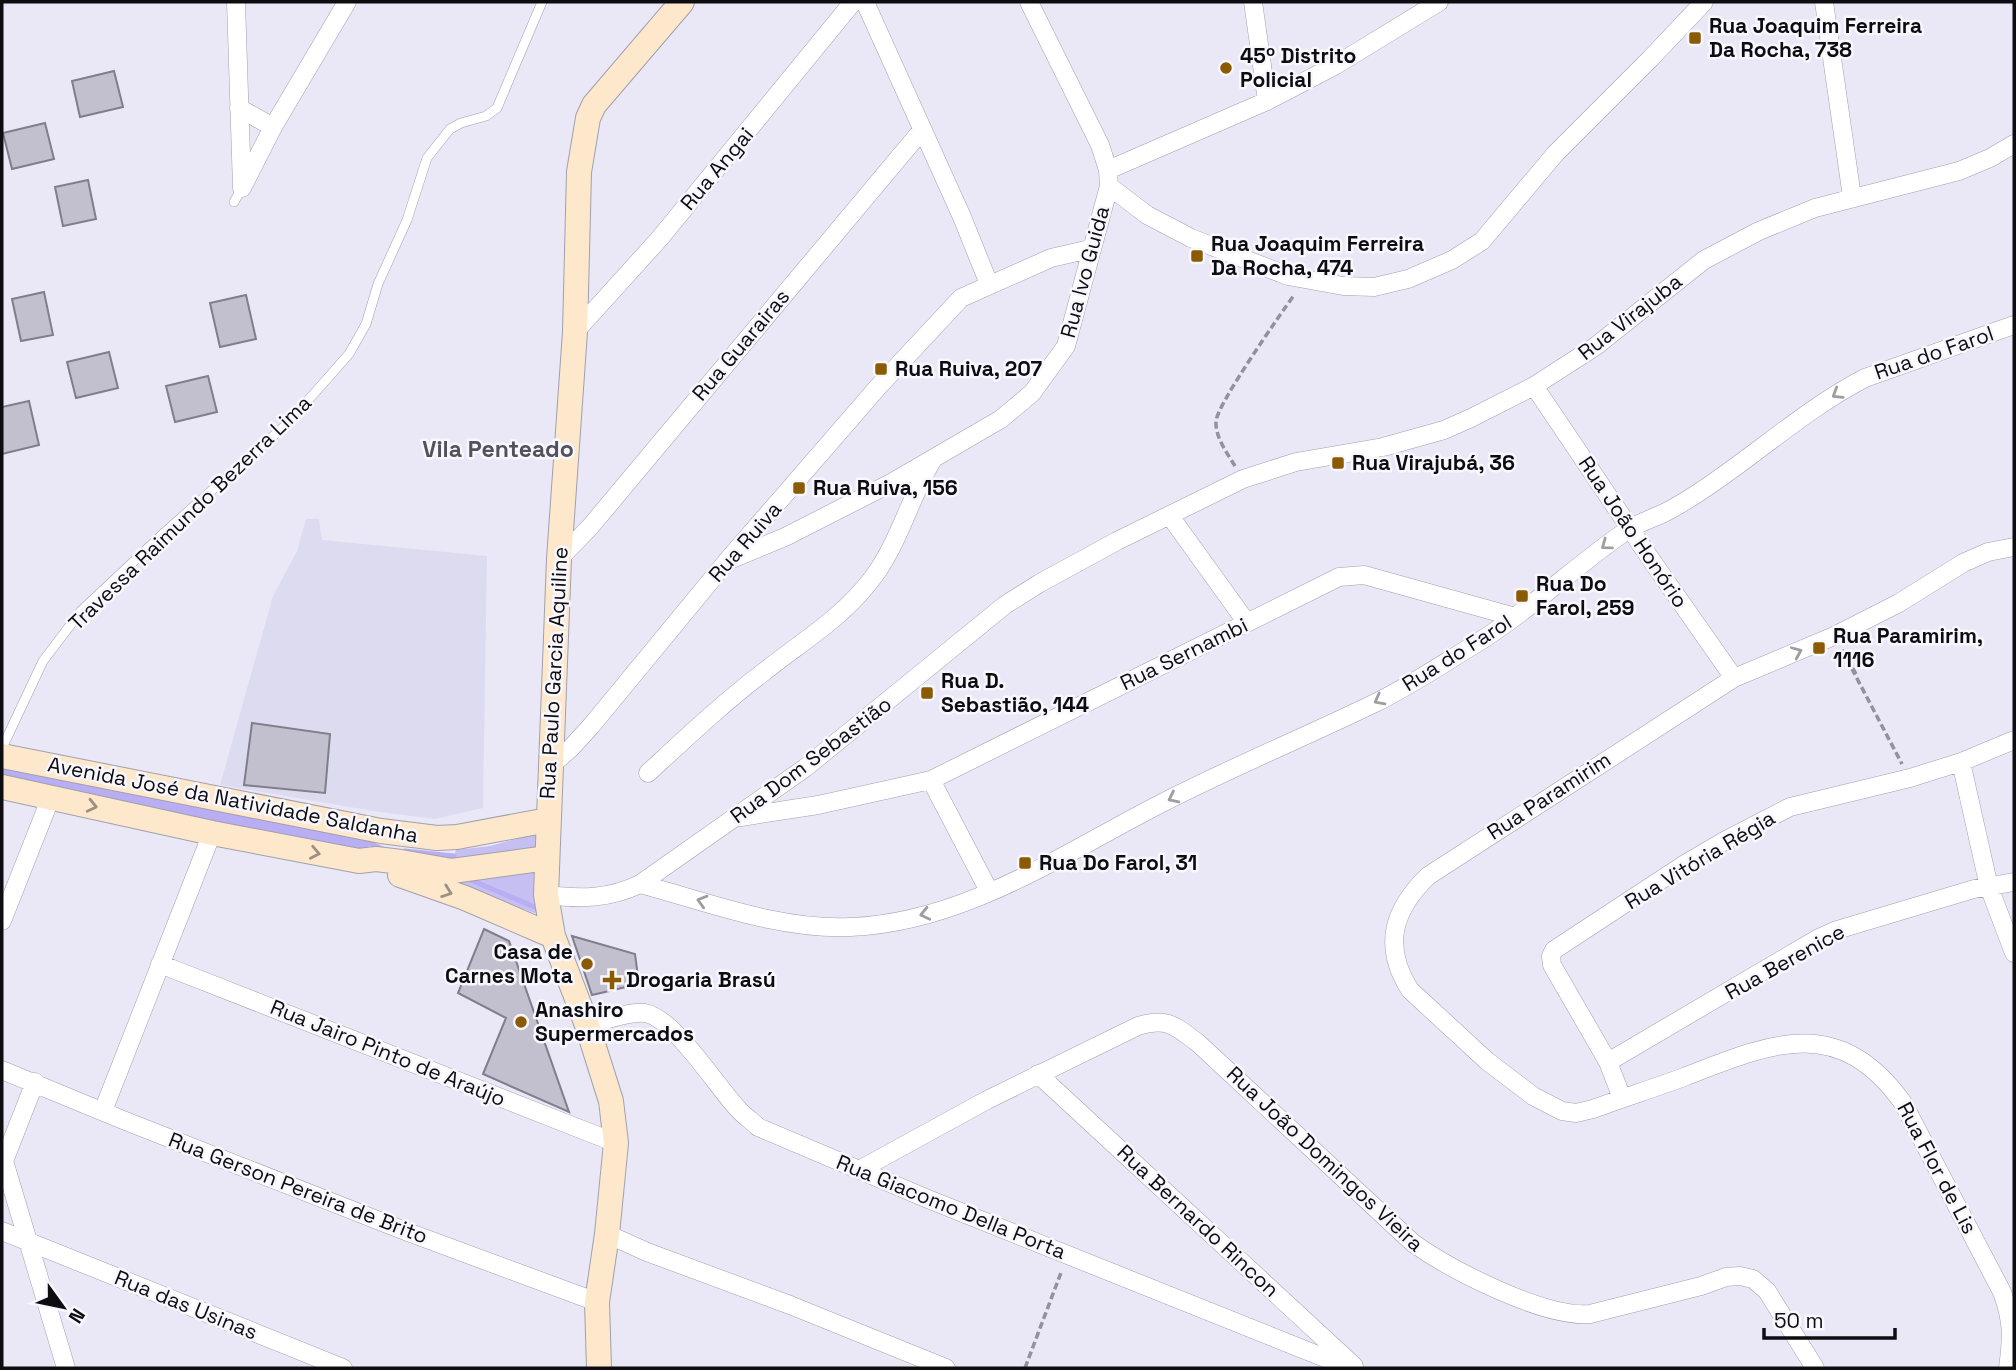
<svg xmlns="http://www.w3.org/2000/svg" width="2016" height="1370" font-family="'Space Grotesk',sans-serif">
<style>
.built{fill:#dddbf0}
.green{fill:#c6bff2}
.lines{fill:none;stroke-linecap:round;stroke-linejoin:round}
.stream{stroke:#b9adf4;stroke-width:5}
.canal{stroke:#b9adf4;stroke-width:19}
.building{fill:#c2c0ce;stroke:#807e8b;stroke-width:2}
.lane-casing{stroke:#a1a0ad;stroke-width:10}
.street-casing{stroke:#a1a0ad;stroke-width:19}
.secondary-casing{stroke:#a1a0ad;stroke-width:26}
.path{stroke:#93919c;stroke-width:3.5;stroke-dasharray:7 3.5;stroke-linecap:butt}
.lane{stroke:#fff;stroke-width:9}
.street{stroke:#fff;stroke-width:18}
.secondary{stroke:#fde8cc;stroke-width:24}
.oneway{stroke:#9e9ea0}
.oneway2{stroke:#9d9081}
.poi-dot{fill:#8b5b02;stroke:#f8f7fd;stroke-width:2.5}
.labels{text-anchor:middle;stroke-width:5;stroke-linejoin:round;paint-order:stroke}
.poi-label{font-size:21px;font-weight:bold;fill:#0d0c11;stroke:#f8f7fd;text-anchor:start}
.street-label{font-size:21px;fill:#0d0c11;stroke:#f8f7fd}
.neighbourhood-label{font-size:23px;font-weight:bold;fill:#53515d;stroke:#f8f7fd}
</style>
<rect width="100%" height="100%" fill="#eae8f7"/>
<path class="built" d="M306 519H319L322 540 487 556 483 808 435 819 379 812 220 785 273 596 297 551Z"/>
<path class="green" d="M542 832 544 916 448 884 459 870 454 856 456 850 490 846Z"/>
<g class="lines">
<path class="stream" d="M362 840 385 850
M405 851 454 856
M466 878 537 908"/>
<path class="canal" d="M5 776 362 840"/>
</g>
<path class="building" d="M114 71 123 107 80 117 72 81Z
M45 123 54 159 12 169 3 133Z
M88 180 96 219 63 226 55 187Z
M44 292 53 335 21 341 12 299Z
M246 295 256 339 220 347 210 303Z
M109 352 118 388 76 398 67 362Z
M208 376 217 412 175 422 166 386Z
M29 401 39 445 2 454V407Z
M252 723 330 734 325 793 244 785Z
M484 929 509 941 569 1112 483 1074 506 1018 458 993Z
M572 936 635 954 639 984 592 995Z"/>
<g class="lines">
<defs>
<path id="lane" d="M234 202 242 188
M2 748 43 661 81 611 165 532 288 423 349 354 366 324 378 284 407 220 427 158 450 129 461 123 486 116 497 108 542 2"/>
<path id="street" d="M236 2 242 187
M865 2 962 217 989 284
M1253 2 1267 101
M1824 2 1852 197
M239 108 273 127
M1108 170 1267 101 1336 65 1439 2
M1109 186 1147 215 1191 238 1288 276 1343 286 1374 287 1408 279 1452 260 1482 241 1555 154 1650 59 1704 2
M242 188 273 127 347 2
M575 332 660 238 853 2
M1534 386 1652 561 1734 678
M1170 516 1247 623
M559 559 590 527 922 130
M727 561 785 537 891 483 1001 419 1032 393 1066 346 1109 186 1108 170 1100 145 1029 2
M1961 762 1989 887 2014 953
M550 766 570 749 591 726 727 561 878 387 961 298 1051 258 1090 249
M648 773C686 738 724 702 765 671 804 640 844 617 874 576 900 540 910 498 932 461
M931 780 989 891
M741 817 818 805 931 780 1339 577 1364 575 1515 617
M640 884C708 902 779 930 850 927 964 923 1064 853 1162 803 1232 767 1305 737 1375 703 1410 686 1444 663 1477 643 1530 610 1575 566 1626 531 1638 523 1651 519 1664 513 1682 504 1700 492 1717 480 1766 446 1811 406 1865 378L2014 325
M546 895C581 899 609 899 640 884L805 768 1005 605 1040 583 1117 541 1243 479 1296 462 1383 447 1444 430 1471 418 1534 386 1596 346 1704 260 1759 231 1815 208 1959 171 1990 158 2014 144
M2 921 51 797
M160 964 616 1143
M587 1025C605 1021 628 1011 645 1013 674 1018 717 1087 738 1109 744 1116 752 1121 758 1127L928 1199 1350 1368
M1608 1062 1817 939 1837 930 1974 889 2014 882
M2 1070 123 1120 405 1231 597 1302
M1038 1074 1354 1366
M35 1082 4 1161 66 1368
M1622 1098 1608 1062 1552 965 1551 956 1554 950 1685 864 1726 840 1790 807 1910 778 1961 762 2014 740
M103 1111 212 833
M861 1169 987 1100 1138 1026C1168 1017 1175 1026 1198 1043L1413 1243C1451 1270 1544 1318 1590 1314L1701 1286 1726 1277 1740 1276 1753 1279 1767 1291 1815 1368
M2 1231 343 1368
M607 1234 647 1252 790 1305 946 1368
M2008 1368C2012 1338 2013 1322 2002 1292L1903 1103C1838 1013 1771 1043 1684 1077 1654 1088 1623 1098 1593 1109L1576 1113 1562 1111 1533 1096 1487 1061 1410 990C1382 946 1393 910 1428 876L1734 678 1834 636 1899 603 1963 563 1988 552 2014 547"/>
<path id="secondary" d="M2 756 381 831 437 838 457 837 548 820
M2 787 212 833 359 861 376 859 401 862 452 871 547 858
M400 875 465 898 553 936
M599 1368 597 1302 607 1234 616 1143 611 1101 587 1025 553 936 546 895 559 559 575 332 579 172 588 118 594 105 682 2"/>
</defs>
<use href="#lane" class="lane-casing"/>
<use href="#street" class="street-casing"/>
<use href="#secondary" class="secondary-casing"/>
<path class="path" d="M1235 466C1227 453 1215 437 1216 421 1218 403 1280 315 1294 295
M1842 650 1902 764
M1842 650 1856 674
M1025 1368 1062 1270"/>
<use href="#lane" class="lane"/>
<use href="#street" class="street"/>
<use href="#secondary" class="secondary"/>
</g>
<defs><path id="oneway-chevron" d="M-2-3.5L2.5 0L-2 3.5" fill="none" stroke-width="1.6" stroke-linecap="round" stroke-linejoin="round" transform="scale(1.75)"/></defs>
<g class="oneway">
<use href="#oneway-chevron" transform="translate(1837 394) rotate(148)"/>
<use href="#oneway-chevron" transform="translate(1606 545) rotate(144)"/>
<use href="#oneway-chevron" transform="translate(1797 652) rotate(-23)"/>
<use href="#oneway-chevron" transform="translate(1379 700) rotate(152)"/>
<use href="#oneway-chevron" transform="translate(1173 798) rotate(154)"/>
<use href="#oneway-chevron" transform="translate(702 901) rotate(-164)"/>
<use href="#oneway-chevron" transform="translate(925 914) rotate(167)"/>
</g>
<g class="oneway2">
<use href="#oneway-chevron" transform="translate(92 806) rotate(13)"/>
<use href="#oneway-chevron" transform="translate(315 853) rotate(11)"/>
<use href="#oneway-chevron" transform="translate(447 892) rotate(20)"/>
</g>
<g class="poi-dot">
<rect x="1688" y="31" width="14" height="14" rx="3.5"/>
<circle cx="1226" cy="68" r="7"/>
<rect x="1190" y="249" width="14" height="14" rx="3.5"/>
<rect x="874" y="362" width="14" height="14" rx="3.5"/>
<rect x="1331" y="456" width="14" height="14" rx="3.5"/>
<rect x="792" y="481" width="14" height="14" rx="3.5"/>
<rect x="1515" y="589" width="14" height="14" rx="3.5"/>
<rect x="1812" y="641" width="14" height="14" rx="3.5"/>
<rect x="920" y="686" width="14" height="14" rx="3.5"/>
<rect x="1018" y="856" width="14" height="14" rx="3.5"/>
<circle cx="587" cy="964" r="7"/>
<path d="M608.5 969.5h7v7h7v7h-7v7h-7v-7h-7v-7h7z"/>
<circle cx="521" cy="1022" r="7"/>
</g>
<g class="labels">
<g class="poi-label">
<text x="1709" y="33">Rua Joaquim Ferreira<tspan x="1709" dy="24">Da Rocha, 738</tspan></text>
<text x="1240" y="63">45º Distrito<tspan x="1240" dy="24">Policial</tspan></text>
<text x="1211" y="251">Rua Joaquim Ferreira<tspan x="1211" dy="24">Da Rocha, 474</tspan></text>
<text x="895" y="376">Rua Ruiva, 207</text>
<text x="1352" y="470">Rua Virajubá, 36</text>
<text x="813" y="495">Rua Ruiva, 156</text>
<text x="1536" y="591">Rua Do<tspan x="1536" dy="24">Farol, 259</tspan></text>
<text x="1833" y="643">Rua Paramirim,<tspan x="1833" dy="24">1116</tspan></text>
<text x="941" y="688">Rua D.<tspan x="941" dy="24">Sebastião, 144</tspan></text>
<text x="1039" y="870">Rua Do Farol, 31</text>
<text x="573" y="959" text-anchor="end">Casa de<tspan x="573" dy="24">Carnes Mota</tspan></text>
<text x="626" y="987">Drogaria Brasú</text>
<text x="535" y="1017">Anashiro<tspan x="535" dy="24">Supermercados</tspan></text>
</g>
<g class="street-label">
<text transform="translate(717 169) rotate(-50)" y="7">Rua Angai</text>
<text transform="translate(1085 272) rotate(-75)" y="7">Rua Ivo Guida</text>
<text transform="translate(1630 317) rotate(-38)" y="7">Rua Virajuba</text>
<text transform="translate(741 345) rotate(-50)" y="7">Rua Guarairas</text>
<text transform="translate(1934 353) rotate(-19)" y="7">Rua do Farol</text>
<text transform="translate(190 513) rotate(-44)" y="7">Travessa Raimundo Bezerra Lima</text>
<text transform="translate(1633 532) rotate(56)" y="7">Rua João Honório</text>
<text transform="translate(745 542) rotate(-49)" y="7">Rua Ruiva</text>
<text transform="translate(1457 653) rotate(-32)" y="7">Rua do Farol</text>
<text transform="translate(1184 654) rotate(-26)" y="7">Rua Sernambi</text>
<text transform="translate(554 673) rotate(-87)" y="7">Rua Paulo Garcia Aquiline</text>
<text transform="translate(811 760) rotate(-37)" y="7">Rua Dom Sebastião</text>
<text transform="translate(1549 796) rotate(-33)" y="7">Rua Paramirim</text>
<text transform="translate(233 800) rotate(11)" y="7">Avenida José da Natividade Saldanha</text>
<text transform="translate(1700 860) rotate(-31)" y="7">Rua Vitória Régia</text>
<text transform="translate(1785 962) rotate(-29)" y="7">Rua Berenice</text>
<text transform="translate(388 1053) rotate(22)" y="7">Rua Jairo Pinto de Araújo</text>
<text transform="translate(1325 1159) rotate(43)" y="7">Rua João Domingos Vieira</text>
<text transform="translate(1937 1168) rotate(62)" y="7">Rua Flor de Lis</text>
<text transform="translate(298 1188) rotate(21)" y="7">Rua Gerson Pereira de Brito</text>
<text transform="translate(951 1207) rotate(22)" y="7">Rua Giacomo Della Porta</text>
<text transform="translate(1198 1221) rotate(43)" y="7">Rua Bernardo Rincon</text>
<text transform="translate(186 1305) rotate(22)" y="7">Rua das Usinas</text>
</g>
<g class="neighbourhood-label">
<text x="498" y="457">Vila Penteado</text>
</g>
</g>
<rect width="2016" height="1370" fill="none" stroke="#0d0c11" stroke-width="7"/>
<g transform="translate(63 1307) rotate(123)" stroke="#f8f7fd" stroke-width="5" paint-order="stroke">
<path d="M0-5L12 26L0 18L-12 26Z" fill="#0d0c11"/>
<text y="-10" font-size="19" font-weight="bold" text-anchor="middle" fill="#0d0c11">N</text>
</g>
<path d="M1764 1328v10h131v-10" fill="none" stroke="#0d0c11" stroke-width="3.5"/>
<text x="1774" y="1328" font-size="21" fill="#0d0c11" stroke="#f8f7fd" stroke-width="5" paint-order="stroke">50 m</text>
</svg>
